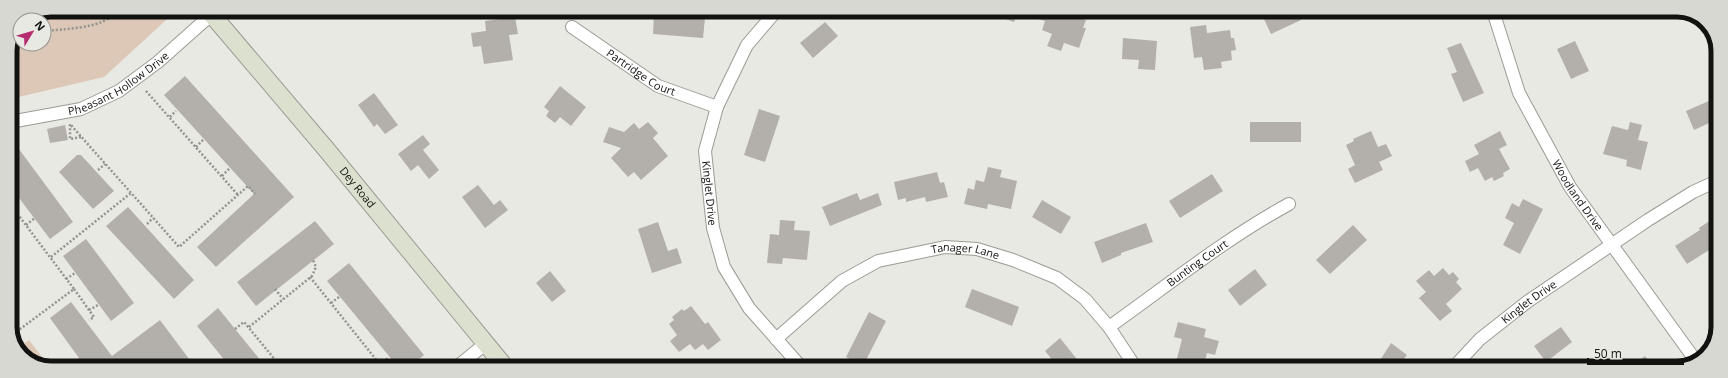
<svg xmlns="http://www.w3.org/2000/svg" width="1728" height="378" font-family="'Open Sans',sans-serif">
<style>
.green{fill:#ddc7b6}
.building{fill:#b3b0ac}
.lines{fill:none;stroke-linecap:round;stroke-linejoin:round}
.street-casing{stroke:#9b9b96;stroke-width:14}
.secondary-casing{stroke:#9b9b96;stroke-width:19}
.path{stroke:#93938f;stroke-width:2.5;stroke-dasharray:2 2;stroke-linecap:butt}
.street{stroke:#fff;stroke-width:12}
.secondary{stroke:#dbe1ce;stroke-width:17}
.labels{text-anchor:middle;stroke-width:3;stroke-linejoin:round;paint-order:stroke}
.street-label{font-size:11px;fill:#121210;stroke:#e9e9e4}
.rim{fill:none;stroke:#121210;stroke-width:5}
</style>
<rect width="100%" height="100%" fill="#e9e9e4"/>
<path class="green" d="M51 10H177L104 77 10 99V51L20 27V44H44V20H27Z
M29 340 42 357 35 362 20 354 18 348Z"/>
<path class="building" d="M985 10H1019L1014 22 985 12Z
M1041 10H1060L1086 20 1083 28H1086L1079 48 1064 43 1061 51 1047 46 1052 34 1042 30 1045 21 1038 19Z
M1276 11H1296L1301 20 1271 34 1263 17Z
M654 14 705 18 703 38 653 34Z
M515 17 518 34 509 35 513 60 484 64 481 46 473 47 471 33 486 31 485 21Z
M825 22 838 36 813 58 800 43Z
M1206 25 1207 33 1230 30 1231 38H1234L1236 50 1231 51 1232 60 1221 62 1222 68 1204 70 1202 57 1194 58 1190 27Z
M1123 38 1157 41 1155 70 1138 69 1139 60 1122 59Z
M1575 41 1589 71 1571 79 1557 49Z
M1461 43 1484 93 1463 102 1451 74 1457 72 1447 48Z
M185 76 294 197 216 267 197 247 254 194 164 95Z
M560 86 586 107 571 126 560 117 555 123 546 116 549 111 544 107Z
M374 93 398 125 385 134 377 124 374 127 358 105Z
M1718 97V119L1694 130 1686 111Z
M759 109 780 116 765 162 744 155Z
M648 122 658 133 653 138 668 156 641 180 634 172 628 177 611 158 621 148 603 142 609 127 624 132 634 123 639 129Z
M1250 122H1301V142H1250Z
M1630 122 1642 125 1638 140 1648 142 1641 170 1626 166 1627 160 1603 154 1612 126 1628 130Z
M65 125 68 140 50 143 47 129Z
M1371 131 1378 147 1386 144 1392 156 1379 162 1383 170 1355 183 1348 169 1355 165 1346 145 1354 141 1353 139Z
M1500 131 1507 145 1499 149 1510 169 1503 173 1504 176 1494 181 1492 177 1485 181 1478 168 1470 172 1465 161 1479 154 1474 145Z
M423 135 430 144 423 150 439 170 429 179 418 165 411 171 398 154Z
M10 137 73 222 50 239 10 186Z
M77 155H81L114 191 93 209 59 172Z
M988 167 1002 170 1000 177 1017 181 1011 209 988 204 987 209 964 204 968 188 974 190 976 180 984 182Z
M937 172 940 183 944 182 948 197 926 202 925 197 906 202V198L898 200 894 182Z
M1212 174 1223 191 1180 218 1169 201Z
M478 185 494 205 500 200 508 210 485 228 462 197Z
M857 193 860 200 878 193 882 205 830 226 822 207Z
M1523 199 1543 209 1520 254 1503 245 1514 223 1505 218 1512 203 1519 207Z
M1042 200 1071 217 1061 234 1032 217Z
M128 207 194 280 174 299 106 226Z
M1717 216V245L1687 264 1675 246 1700 230 1699 228Z
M780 220 795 221 794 230 810 231 807 260 783 258 782 264 767 263 770 234 779 235Z
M315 221 334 244 256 306 237 282Z
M658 222 668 251 677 248 682 263 652 273 638 229Z
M1146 223 1153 242 1121 253V255L1102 263 1094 242Z
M1353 225 1367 240 1330 274 1316 260Z
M86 239 134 303 111 321 63 256Z
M349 263 424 355 409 367H398L327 281Z
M1443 268 1449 275 1453 272 1459 279 1456 282 1462 289 1446 304 1452 311 1440 321 1419 298 1426 292 1416 281 1429 270 1434 276Z
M1255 269 1267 285 1240 306 1228 290Z
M550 271 566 291 552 302 536 283Z
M972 289 1019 307 1012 326 965 307Z
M71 302 112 356 160 320 195 367H67L79 358 50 318Z
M691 306 705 324 708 322 721 340 708 350 703 344 695 350 690 344 679 352 670 341 677 335 669 324 674 320 672 317 682 309 684 311Z
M218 308 266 367H230L197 326Z
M869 312 886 321 863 366 846 357Z
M1178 322 1206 329 1204 337 1219 341 1215 355 1207 353 1203 368H1197L1176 362 1182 339 1174 337Z
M1561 327 1572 342 1546 362 1534 346Z
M1060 338 1084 368H1059L1045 351Z
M1391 343 1407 355 1397 368H1375Z
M1645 356 1654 368H1630Z"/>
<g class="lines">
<defs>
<g id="street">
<path id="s1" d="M777 10 747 45 717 107 705 151 713 228 724 267 749 308 802 368"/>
<path id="s2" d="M1493 11 1519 93 1570 187 1696 361"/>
<path id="s3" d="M572 27 658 86 717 107"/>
<path id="s4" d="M10 122 81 109 119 91 158 62 212 14"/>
<path id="s5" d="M1109 327C1168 285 1225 239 1289 204"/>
<path id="s6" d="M776 339 842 281 878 261 945 247 977 249 1013 260 1057 278 1085 299 1109 327 1136 368"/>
<path d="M457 367 485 344"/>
<path id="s7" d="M1453 368 1480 339 1527 302 1648 220 1693 192 1717 181"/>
</g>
<g id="secondary">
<path id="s8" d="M208 10 326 149 505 367"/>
</g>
</defs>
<use href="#street" class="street-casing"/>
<use href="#secondary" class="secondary-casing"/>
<path class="path" d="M44 31C61 29 109 29 115 10
M17 35H20
M146 91 238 195
M170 117 176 111
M81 137 70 139V124L179 247 248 186 255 194
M196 147 204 139
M98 170 105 164
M222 176 230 168
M10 204 74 289 12 335
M147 224 153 218
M26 225 35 218
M51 257 131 193
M310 277 382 367
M66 279 75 273
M74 289 94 317 89 320
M275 289 283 299
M331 303 339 297
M89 310 98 305
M249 327 312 276 316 267 313 260
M235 329 244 322 281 367
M157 360 160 367
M380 365 389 357
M269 367 277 362
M391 367 393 366"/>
<use href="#street" class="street"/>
<use href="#secondary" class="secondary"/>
</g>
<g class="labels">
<g class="street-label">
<text dy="4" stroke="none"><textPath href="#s3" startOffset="83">Partridge Court</textPath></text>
<text dy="4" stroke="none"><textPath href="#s4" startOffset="117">Pheasant Hollow Drive</textPath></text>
<text dy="4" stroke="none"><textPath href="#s8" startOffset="232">Dey Road</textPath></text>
<text dy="4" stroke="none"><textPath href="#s1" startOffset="203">Kinglet Drive</textPath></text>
<text dy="4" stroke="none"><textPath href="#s2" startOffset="204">Woodland Drive</textPath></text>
<text dy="4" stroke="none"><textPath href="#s6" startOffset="218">Tanager Lane</textPath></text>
<text dy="4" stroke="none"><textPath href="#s5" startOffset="109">Bunting Court</textPath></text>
<text dy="4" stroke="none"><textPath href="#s7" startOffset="101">Kinglet Drive</textPath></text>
</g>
</g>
<path d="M0 0H1728V378H0ZM51 17H1677A34 34 0 0 1 1711 51V327A34 34 0 0 1 1677 361H51A34 34 0 0 1 17 327V51A34 34 0 0 1 51 17Z" fill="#d8d8d3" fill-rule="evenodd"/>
<path class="rim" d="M51 17H1677A34 34 0 0 1 1711 51V327A34 34 0 0 1 1677 361H51A34 34 0 0 1 17 327V51A34 34 0 0 1 51 17Z"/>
<g transform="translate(32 32) rotate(52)"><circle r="19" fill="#e9e9e4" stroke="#93938f"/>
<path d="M0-3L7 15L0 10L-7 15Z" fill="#b42d70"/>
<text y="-6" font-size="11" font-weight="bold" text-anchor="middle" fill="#121210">N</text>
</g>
<path d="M1588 358v6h95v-6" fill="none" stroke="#121210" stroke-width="2"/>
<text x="1594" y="358" font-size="12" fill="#121210" stroke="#e9e9e4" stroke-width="3" paint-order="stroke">50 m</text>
</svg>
